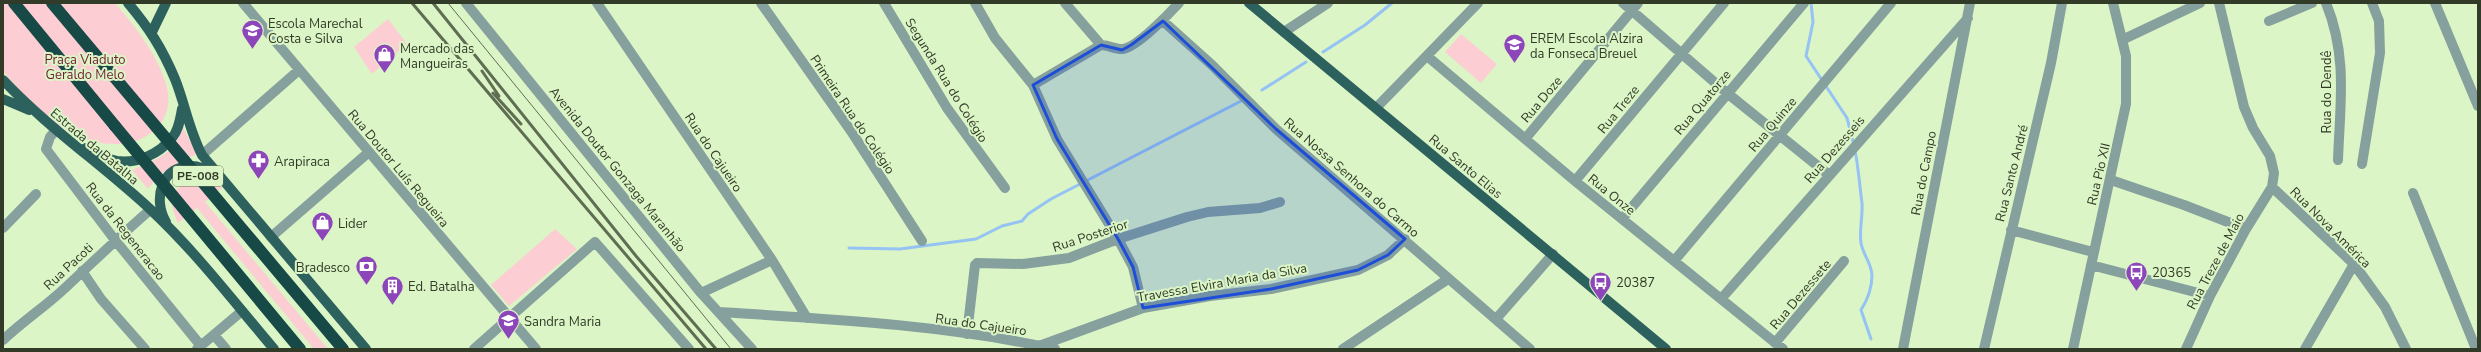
<svg xmlns="http://www.w3.org/2000/svg" width="2481" height="352" font-family="'Nunito Sans',sans-serif">
<style>
.green{fill:#fccdd3}
.lines{fill:none;stroke-linecap:round;stroke-linejoin:round}
.stream{stroke:#94c3f4;stroke-width:3}
.minor{stroke:#85a09d;stroke-width:10}
.major{stroke:#2d615e;stroke-width:10}
.highway{stroke:#174946;stroke-width:12}
.tram{stroke:#5f6d53;stroke-width:1}
.rail{stroke:#5f6d53;stroke-width:3}
.highway-bridge{stroke:#174946;stroke-width:12}
.marked{fill:#1d4ed8;fill-opacity:0.2;stroke:#1d4ed8;stroke-width:3;stroke-linejoin:round}
.labels{text-anchor:middle;stroke-width:4;stroke-linejoin:round;paint-order:stroke}
.shield{fill:#dcf5c6;stroke:#647357;stroke-width:1}
.shield-label{font-size:12px;font-weight:bold;fill:#313b28}
.poi-label{font-size:13px;fill:#313b28;stroke:#dcf5c6;text-anchor:start}
.park-label{font-size:13px;fill:#711e33;stroke:#dcf5c6}
.street-label{font-size:13px;fill:#313b28;stroke:#dcf5c6}
</style>
<rect width="100%" height="100%" fill="#dcf5c6"/>
<path class="green" d="M3 3H115C136 28 159 56 167 88 175 122 146 145 114 144 94 144 76 136 59 126 37 114 19 90 3 71Z
M388 19 407 44 372 74 354 47Z
M1461 34 1497 64 1481 83 1445 52Z
M183 128 197 154C178 162 160 171 148 189L132 170C157 159 172 156 183 128Z
M196 179 211 181 222 188 205 202 328 349H314L197 208 178 223C167 198 169 189 196 179Z
M555 229 577 249 509 306 491 285Z"/>
<g class="lines">
<path class="stream" d="M1811 3 1813 22 1806 56 1847 118 1854 145
M1323 52 1365 25 1392 3
M1262 90 1306 62
M1855 151C1858 164 1860 189 1862 203 1863 216 1859 230 1861 243 1863 255 1871 262 1872 275 1872 288 1868 299 1861 310L1871 339
M849 248 900 249 976 239 1002 226 1022 221 1028 214 1051 199 1243 100"/>
<path class="minor" d="M243 3 536 349
M466 3 701 293 752 349
M597 3 772 260 807 318
M761 3 851 131 922 241
M884 3 947 108 1005 188
M975 3 995 38 1033 85 1057 139 1118 239 1133 267 1143 308
M1065 3 1101 45
M1623 3 1727 93 1829 175
M2326 3C2348 57 2340 103 2338 160
M2435 3 2478 106
M1163 21 1212 65 1276 129 1530 349
M2269 21 2312 3
M1284 32 1328 3
M2124 39 2200 3
M1427 56 1575 181 1783 349
M1033 85 1101 45C1108 45 1117 50 1123 49 1137 47 1169 14 1179 3
M1376 108 1478 3
M56 130 50 137 46 149 115 240 201 346
M1525 139 1638 3
M202 155 299 70
M2362 164 2380 53 2379 21 2372 3
M2111 180 2184 205 2246 229
M1575 181 1724 3
M2272 187 2354 264 2385 307 2406 349
M2413 193 2476 349
M1622 219 1804 3
M3 228 36 194
M2011 230 2093 252
M271 237 369 152
M1674 261 1891 3
M2091 265 2210 296
M82 271 101 299 145 349
M701 293 772 260
M1721 299 1968 18
M719 312C831 319 946 325 1055 349
M1496 319 1553 254
M967 334 975 265 977 263 1023 264 1069 258 1118 239 1187 217 1208 212 1260 208 1280 202
M214 335 226 349
M3 340C23 321 46 306 66 287 94 261 121 235 150 210
M1775 343 1844 261
M1039 346 1143 308 1210 296 1271 289 1358 270 1388 255 1405 239
M197 349 242 311
M474 349 595 242 689 349
M1343 349 1448 279
M1903 349 1970 3
M1984 349 2051 63 2062 3
M2073 349 2126 104V56L2113 3
M2186 349 2210 296 2246 229 2272 187 2274 173 2270 156 2253 128 2244 107 2219 3
M2305 349 2354 264"/>
<path class="major" d="M128 3C149 28 162 48 175 79 185 104 189 130 202 155L366 349
M1249 3 1666 349
M152 32 166 3
M3 80C48 128 103 165 151 210 196 252 234 302 274 349
M3 99 29 110
M85 148C96 153 106 159 117 161 137 164 159 154 172 138 179 130 180 119 182 109
M166 222C152 199 162 164 193 166 201 166 208 171 215 175"/>
<path class="highway" d="M14 3 115 126"/>
<path class="tram" d="M448 3 731 349"/>
<path class="rail" d="M412 3 706 349
M433 3 636 256 716 349
M482 71 499 96
M493 93 521 124"/>
<path class="highway-bridge" d="M52 3 343 349
M115 126 300 349"/>
</g>
<path class="marked" d="M1163 21 1276 129 1405 239 1388 255 1358 270 1271 289 1143 308 1133 267 1118 239 1057 139 1033 85 1101 45 1122 50 1131 45Z"/>
<defs>
<symbol id="school-pin" viewBox="-11 -11 22 30"><path d="M0 17L-7.5 6A9.5 9.5 0 1 1 7.5 6Z" fill="#8d46b9" stroke="#dcf5c6"/><path d="M0-5L7-2L0 1L-7-2ZM-4 1L0 2.5L4 1V4Q0 6-4 4Z" fill="#fff"/></symbol>
<symbol id="shop-pin" viewBox="-11 -11 22 30"><path d="M0 17L-7.5 6A9.5 9.5 0 1 1 7.5 6Z" fill="#8d46b9" stroke="#dcf5c6"/><path d="M-5-2.5h2.3a2.7 3.5 0 0 1 5.4 0H5L5.5 6h-11ZM-1.5-2.5h3a1.5 2.3 0 0 0-3 0Z" fill="#fff"/></symbol>
<symbol id="pharmacy-pin" viewBox="-11 -11 22 30"><path d="M0 17L-7.5 6A9.5 9.5 0 1 1 7.5 6Z" fill="#8d46b9" stroke="#dcf5c6"/><path d="M-2-6h4v4h4v4h-4v4h-4v-4h-4v-4h4Z" fill="#fff"/></symbol>
<symbol id="bank-pin" viewBox="-11 -11 22 30"><path d="M0 17L-7.5 6A9.5 9.5 0 1 1 7.5 6Z" fill="#8d46b9" stroke="#dcf5c6"/><path d="M-6-4H6V4H-6ZM0-2.3a2.3 2.3 0 1 0 0 4.6a2.3 2.3 0 1 0 0-4.6Z" fill="#fff"/></symbol>
<symbol id="bus-pin" viewBox="-11 -11 22 30"><path d="M0 17L-7.5 6A9.5 9.5 0 1 1 7.5 6Z" fill="#8d46b9" stroke="#dcf5c6"/><path d="M-5-6H5V4H4V6H2V4H-2V6H-4V4H-5ZM-3.5-4V0h7V-4ZM-3.5 1.2v1.5H-2V1.2ZM2 1.2v1.5H3.5V1.2Z" fill="#fff"/></symbol>
<symbol id="building-pin" viewBox="-11 -11 22 30"><path d="M0 17L-7.5 6A9.5 9.5 0 1 1 7.5 6Z" fill="#8d46b9" stroke="#dcf5c6"/><path d="M-4-6H4V6H1V3H-1V6H-4ZM-2.5-4.3h1.7v1.8h-1.7ZM.8-4.3h1.7v1.8H.8ZM-2.5-1h1.7V.8h-1.7ZM.8-1h1.7V.8H.8Z" fill="#fff"/></symbol>
</defs>
<g fill-rule="evenodd">
<use href="#school-pin" x="240" y="18" width="25" height="34"/>
<use href="#school-pin" x="1502" y="32" width="25" height="34"/>
<use href="#shop-pin" x="372" y="42" width="25" height="34"/>
<use href="#pharmacy-pin" x="246" y="148" width="25" height="34"/>
<use href="#shop-pin" x="310" y="210" width="25" height="34"/>
<use href="#bank-pin" x="354" y="254" width="25" height="34"/>
<use href="#bus-pin" x="2124" y="260" width="25" height="34"/>
<use href="#bus-pin" x="1588" y="270" width="25" height="34"/>
<use href="#building-pin" x="380" y="274" width="25" height="34"/>
<use href="#school-pin" x="496" y="308" width="25" height="34"/>
</g>
<g class="labels">
<rect class="shield" x="173" y="166" width="50" height="20" rx="3"/>
<g class="shield-label">
<text x="198" y="180">PE-008</text>
</g>
<g class="poi-label">
<text x="268" y="28">Escola Marechal<tspan x="268" dy="15">Costa e Silva</tspan></text>
<text x="1530" y="43">EREM Escola Alzira<tspan x="1530" dy="15">da Fonseca Breuel</tspan></text>
<text x="400" y="53">Mercado das<tspan x="400" dy="15">Mangueiras</tspan></text>
<text x="274" y="166">Arapiraca</text>
<text x="338" y="228">Lider</text>
<text x="350" y="272" text-anchor="end">Bradesco</text>
<text x="2152" y="277">20365</text>
<text x="1616" y="287">20387</text>
<text x="408" y="291">Ed. Batalha</text>
<text x="524" y="326">Sandra Maria</text>
</g>
<g class="park-label">
<text x="85" y="64">Praça Viaduto<tspan x="85" dy="15">Geraldo Melo</tspan></text>
</g>
<g class="street-label">
<text transform="translate(947 80) rotate(58)" y="5">Segunda Rua do Colégio</text>
<text transform="translate(2326 92) rotate(-90)" y="5">Rua do Dendê</text>
<text transform="translate(1541 99) rotate(-50)" y="5">Rua Doze</text>
<text transform="translate(1702 102) rotate(-50)" y="5">Rua Quatorze</text>
<text transform="translate(1618 109) rotate(-51)" y="5">Rua Treze</text>
<text transform="translate(853 114) rotate(56)" y="5">Primeira Rua do Colégio</text>
<text transform="translate(1772 124) rotate(-50)" y="5">Rua Quinze</text>
<text transform="translate(95 146) rotate(40)" y="5">Estrada da Batalha</text>
<text transform="translate(1834 149) rotate(-49)" y="5">Rua Dezesseis</text>
<text transform="translate(714 152) rotate(56)" y="5">Rua do Cajueiro</text>
<text transform="translate(1466 166) rotate(40)" y="5">Rua Santo Elias</text>
<text transform="translate(399 168) rotate(50)" y="5">Rua Doutor Luís Regueira</text>
<text transform="translate(618 169) rotate(51)" y="5">Avenida Doutor Gonzaga Maranhão</text>
<text transform="translate(1923 173) rotate(-79)" y="5">Rua do Campo</text>
<text transform="translate(2011 173) rotate(-76)" y="5">Rua Santo André</text>
<text transform="translate(2098 174) rotate(-77)" y="5">Rua Pio XII</text>
<text transform="translate(1352 177) rotate(41)" y="5">Rua Nossa Senhora do Carmo</text>
<text transform="translate(1612 194) rotate(39)" y="5">Rua Onze</text>
<text transform="translate(2331 227) rotate(45)" y="5">Rua Nova América</text>
<text transform="translate(126 231) rotate(52)" y="5">Rua da Regeneracao</text>
<text transform="translate(1090 235) rotate(-18)" y="5">Rua Posterior</text>
<text transform="translate(2215 261) rotate(-62)" y="5">Rua Treze de Maio</text>
<text transform="translate(68 266) rotate(-43)" y="5">Rua Pacoti</text>
<text transform="translate(1222 282) rotate(-10)" y="5">Travessa Elvira Maria da Silva</text>
<text transform="translate(1800 294) rotate(-50)" y="5">Rua Dezessete</text>
<text transform="translate(981 324) rotate(8)" y="5">Rua do Cajueiro</text>
</g>
</g>
<rect width="2481" height="352" fill="none" stroke="#313b28" stroke-width="8"/>
</svg>
